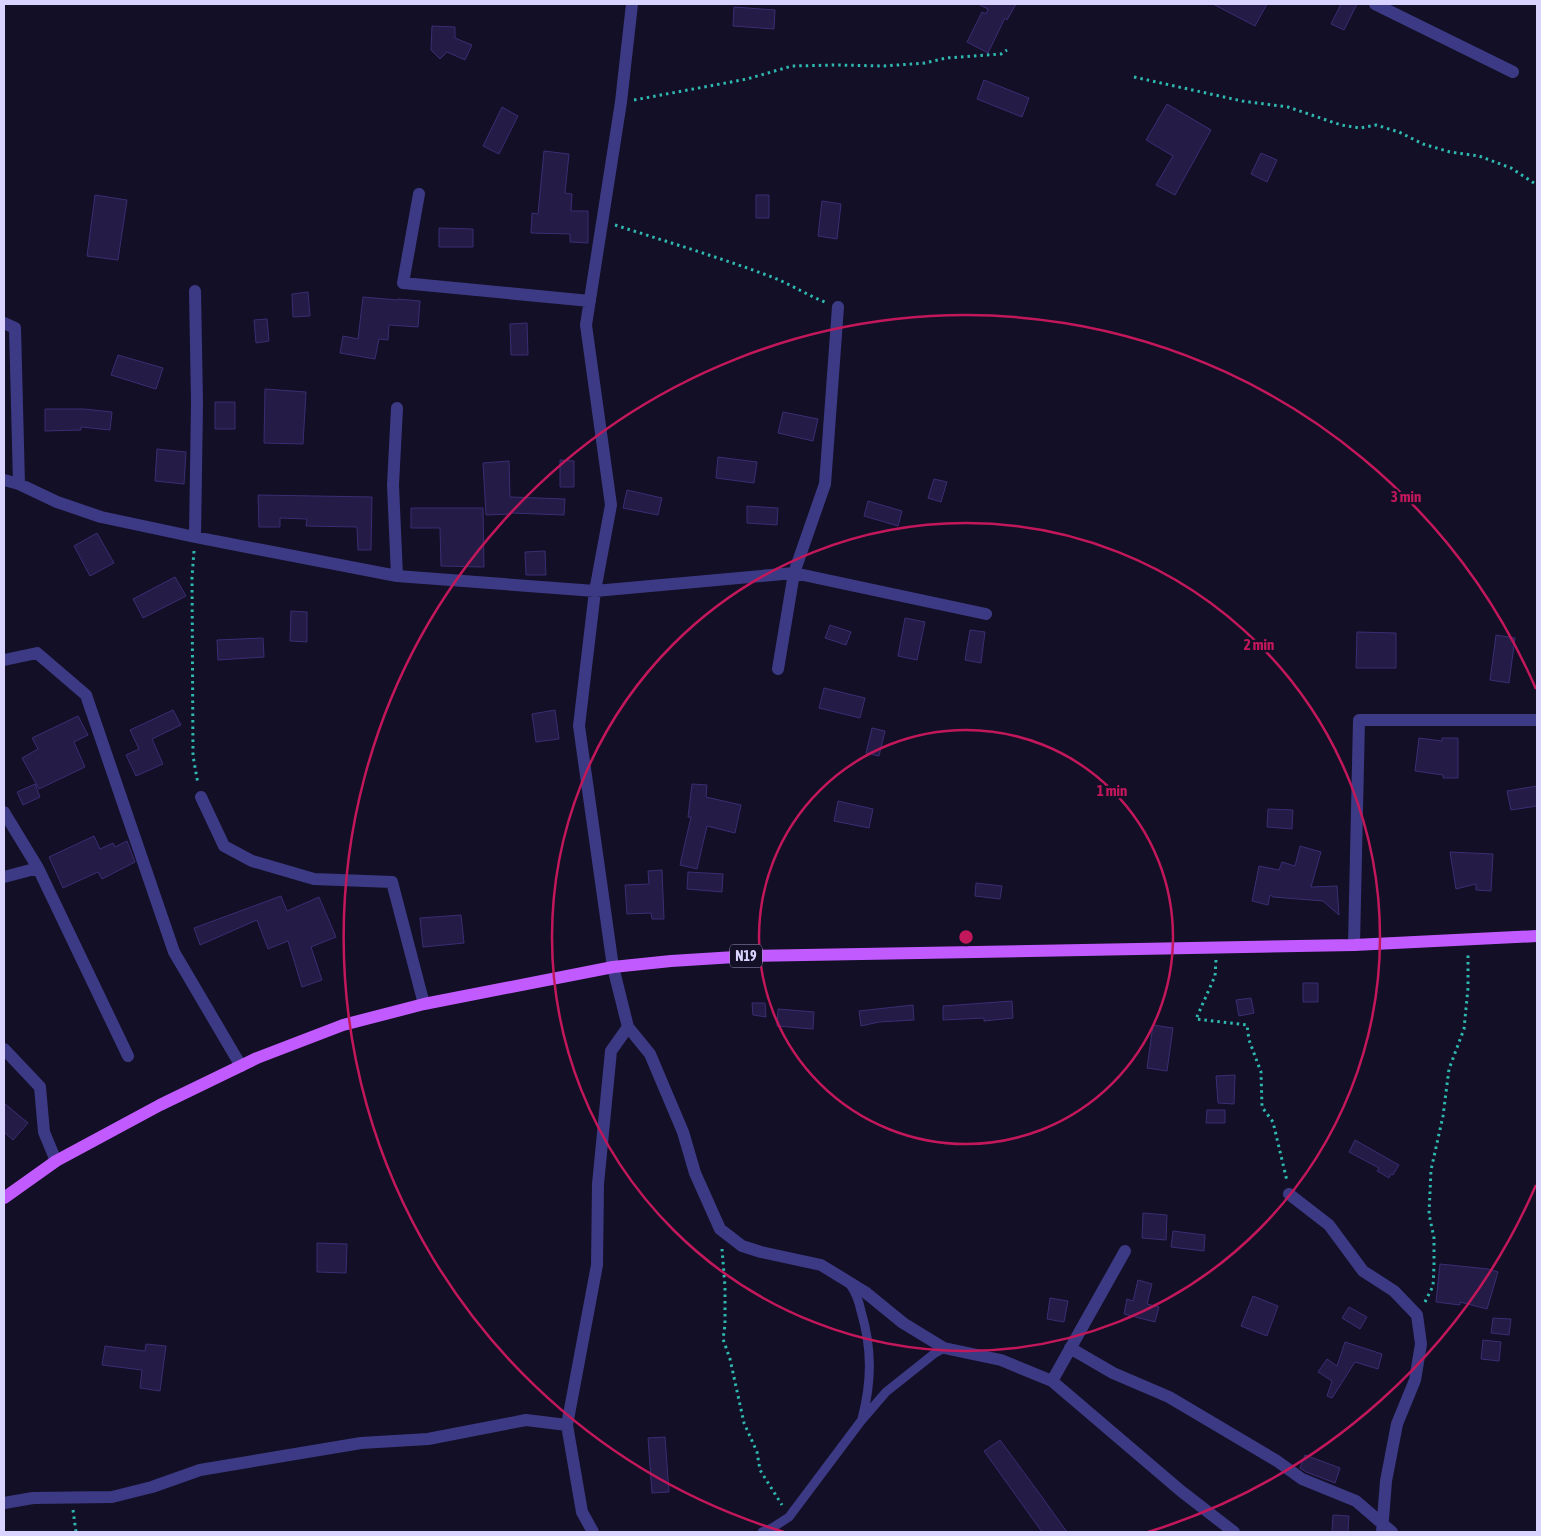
<svg xmlns="http://www.w3.org/2000/svg" width="1541" height="1536" font-family="'Asap Condensed',sans-serif">
<style>
.building{fill:#241b47;stroke:#3b2d73}
.lines{fill:none;stroke-linecap:round;stroke-linejoin:round}
.path{stroke:#2fb8b0;stroke-width:3;stroke-dasharray:2.5 4;stroke-linecap:butt}
.service{stroke:#3d3a85;stroke-width:9}
.minor{stroke:#3d3a85;stroke-width:12}
.primary{stroke:#c25bff;stroke-width:12}
.ring{fill:none;stroke:#c2185b;stroke-width:2.5}
.labels{text-anchor:middle;stroke-width:5;stroke-linejoin:round;paint-order:stroke}
.shield{fill:#130f26;stroke:#9e99be;stroke-width:1}
.shield-label{font-size:14px;font-weight:bold;fill:#d9d4ff}
.centre{fill:#c2185b;stroke:#130f26;stroke-width:2.5}
.ring-label{font-size:15px;text-anchor:middle;font-weight:bold;fill:#c2185b;stroke:#130f26;stroke-width:5;stroke-linejoin:round;paint-order:stroke}
</style>
<rect width="100%" height="100%" fill="#130f26"/>
<path class="building" d="M978 4H1016L1007 20 1005 18 988 53 967 42 982 12 986 14 988 9Z
M1213 4H1267L1255 26Z
M1341 4H1357L1344 30 1331 24Z
M734 7 775 10 774 29 733 26Z
M432 26 455 27V38L472 45 465 60 447 52 440 59 431 50Z
M984 80 1029 98 1022 117 977 99Z
M1167 104 1211 130 1175 195 1156 185 1173 156 1146 140Z
M502 107 518 116 499 154 483 146Z
M544 151 569 154 565 193 572 194 571 211H588V243L570 242V234L531 233 532 213 538 214Z
M1261 153 1277 160 1267 182 1251 174Z
M95 195 127 200 118 260 87 256Z
M756 195H769V218H756Z
M822 201 841 204 837 239 818 236Z
M439 228 473 229V247H439Z
M308 292 310 316 293 317 292 294Z
M363 297 398 300V299L420 301 418 327 389 325 388 340 379 339 375 359 340 353 343 336 358 339Z
M267 319 269 341 256 343 254 320Z
M527 323 528 355H511L510 324Z
M118 355 163 368 156 389 111 375Z
M265 389 306 392 303 444 264 443Z
M215 402H235V429H215Z
M45 409H84L112 412 110 430 81 427V430L45 431Z
M783 412 818 419 813 441 778 433Z
M157 449 186 452 184 484 155 481Z
M718 457 757 462 754 483 716 478Z
M560 460 574 461V487H560Z
M509 461 510 497 565 499 564 515 511 513V514L486 515 483 463Z
M934 479 947 482 941 502 928 498Z
M627 490 662 498 658 515 623 508Z
M258 495 372 497 371 550H358L357 527 306 526 307 519 280 518V527H259Z
M868 501 902 511 898 526 864 516Z
M747 506 778 508 777 525 747 523Z
M411 508H483L484 567 441 566 440 528H411Z
M97 533 114 563 90 576 74 546Z
M545 551 546 575H526L525 552Z
M175 577 186 596 143 618 133 599Z
M291 611 307 612V642L290 641Z
M905 618 925 622 917 660 898 656Z
M830 625 851 632 846 645 825 638Z
M970 630 985 632 981 663 965 660Z
M1357 632 1396 633V668H1356Z
M1496 635 1515 638 1509 683 1490 680Z
M263 638 264 657 218 660 217 640Z
M824 688 865 698 860 718 819 708Z
M173 710 181 725 152 739 163 764 136 776 126 755 139 749 130 730Z
M555 710 559 739 536 742 532 714Z
M78 716 88 735 74 742 85 767 39 789 22 758 38 749 32 738Z
M872 728 885 731 879 756 866 753Z
M1419 738 1442 741V738H1458V778H1443V775L1415 771Z
M35 784 40 797 23 805 17 792Z
M692 784 707 785 706 797 741 805 735 833 707 826 697 869 680 865 691 817H688Z
M1537 786V806L1511 810 1507 791Z
M838 801 873 809 869 828 834 821Z
M1268 809 1293 810 1292 829 1267 827Z
M94 836 100 849 113 843 115 847 127 841 135 862 102 879 98 872 63 888 49 857Z
M1300 846 1321 852 1311 887 1337 886 1339 915 1323 901 1273 897 1270 895 1268 905 1252 901 1259 866 1279 870 1282 862 1295 866Z
M1450 852 1493 854 1491 891 1476 890V884L1456 889Z
M662 870 664 919H652L651 913 627 914 625 885 649 884 648 871Z
M688 872 723 874 722 892 687 889Z
M976 883 1002 886 1000 899 975 896Z
M281 896 287 911 319 897 336 937 311 947 322 980 302 987 288 941 268 949 257 920 200 945 194 928Z
M461 915 464 943 423 947 420 918Z
M1303 983H1318V1002H1303Z
M1251 998 1254 1013 1239 1016 1236 1000Z
M1012 1001 1013 1018 984 1021V1018L943 1020V1006Z
M752 1003H765L766 1017 753 1015Z
M913 1005 914 1020 879 1022 861 1026 859 1011Z
M778 1009 814 1012 813 1029 777 1026Z
M1153 1025 1173 1028 1167 1071 1147 1068Z
M1235 1075 1234 1104 1218 1103 1216 1076Z
M4 1103 28 1123 13 1140 4 1132Z
M1207 1110H1225V1123H1206Z
M1355 1140 1399 1165 1393 1175 1391 1174 1389 1178 1377 1171 1379 1168 1349 1152Z
M1143 1213 1167 1215 1166 1240 1142 1238Z
M1173 1231 1205 1235 1204 1251 1171 1247Z
M317 1243 347 1244 346 1273 317 1272Z
M1440 1264 1488 1269 1498 1272 1487 1309 1460 1302V1305L1436 1302Z
M1138 1280 1152 1284 1147 1304 1159 1307 1155 1322 1124 1314 1127 1299 1133 1301Z
M1253 1296 1278 1306 1267 1336 1241 1326Z
M1050 1298 1068 1301 1064 1322 1047 1319Z
M1349 1307 1367 1317 1360 1329 1342 1318Z
M1493 1318 1511 1319 1509 1335 1491 1333Z
M1483 1340 1501 1342 1499 1361 1481 1359Z
M1345 1342 1382 1354 1378 1369 1355 1362 1332 1398 1327 1396 1332 1381 1318 1372 1327 1359 1337 1366Z
M146 1344 166 1346 160 1391 140 1388 142 1370 102 1365 105 1346 145 1351Z
M665 1437 669 1492 652 1493 648 1438Z
M1000 1440 1042 1497 1067 1532H1042L984 1451Z
M1305 1455 1340 1468 1335 1483 1306 1472 1300 1468Z
M1333 1515 1349 1516 1348 1532H1332Z"/>
<g class="lines">
<path class="path" d="M1134 77 1242 101 1288 107 1341 125 1360 128 1376 125 1399 132 1423 144 1450 152 1479 156 1511 168 1537 185
M634 100 747 79 792 66 837 65 884 66 925 63 946 58 1001 54 1007 50
M615 225C668 242 721 258 772 277 790 284 807 295 825 302
M194 551 192 577 193 756 198 784
M1216 960 1215 976 1196 1019 1247 1025 1249 1040 1261 1072 1262 1107 1273 1122 1287 1181
M722 1249 725 1287V1325L723 1339 730 1359 744 1423 757 1452 760 1470 782 1505
M1425 1302 1433 1286 1434 1266V1238L1429 1214 1431 1170 1443 1116 1449 1069 1464 1029 1468 988V953
M73 1510 76 1532"/>
<path class="service" d="M851 1286C857 1294 859 1302 861 1311 872 1348 872 1381 862 1419
M762 1532 772 1528 789 1517 861 1421 886 1392 935 1353 944 1348"/>
<path class="minor" d="M632 4 621 102 586 325 611 505 595 591 579 726 613 967 628 1027 650 1054 683 1132 695 1173 720 1229 742 1246 761 1252 821 1265 865 1292 903 1323 944 1348 1001 1360 1052 1381 1181 1491 1234 1532
M1375 4 1513 72
M419 194 403 283 590 301
M4 323 15 328 19 484
M4 480 19 484 57 502 101 517 195 537 397 576 595 591 794 573 986 614
M195 537 197 403 195 291
M397 576 393 485 397 408
M4 660 37 653 86 695 174 952 241 1066
M778 669 794 573 825 484 838 307
M201 797 224 846 252 861 314 879 392 882 424 1004
M4 812 38 868 128 1056
M4 877 38 868
M1354 945 1359 720H1537
M4 1049 40 1087 44 1132 56 1161
M1289 1194 1329 1225 1363 1271 1394 1291 1417 1315 1421 1344 1415 1380 1397 1424 1386 1481 1382 1532
M1070 1348 1113 1373 1169 1397 1277 1461 1302 1479 1356 1501 1392 1532
M1052 1381 1125 1251
M4 1503 33 1498 112 1497 152 1487 200 1470 361 1443 428 1439 526 1420 567 1425
M593 1532 582 1512 567 1425 597 1265 598 1184 611 1051 628 1027"/>
<path class="primary" d="M4 1198 56 1161 160 1105 257 1058 343 1025 424 1004 613 967 671 961 751 956 1354 945 1537 936"/>
</g>
<g class="ring">
<circle cx="966" cy="937" r="207"/>
<circle cx="966" cy="937" r="414"/>
<path d="M1536 1185A622 622 0 0 1 1148 1532M784 1532A622 622 0 1 1 1536 689"/>
</g>
<g class="labels">
<rect class="shield" x="730" y="944.5" width="32" height="23" rx="4"/>
<g class="shield-label">
<text x="746" y="961">N19</text>
</g>
</g>
<circle cx="966" cy="937" r="8" class="centre"/>
<g class="ring-label">
<text x="1406" y="502">3 min</text>
<text x="1259" y="650">2 min</text>
<text x="1112" y="796">1 min</text>
</g>
<rect width="1541" height="1536" fill="none" stroke="#d9d4ff" stroke-width="10"/>
</svg>
